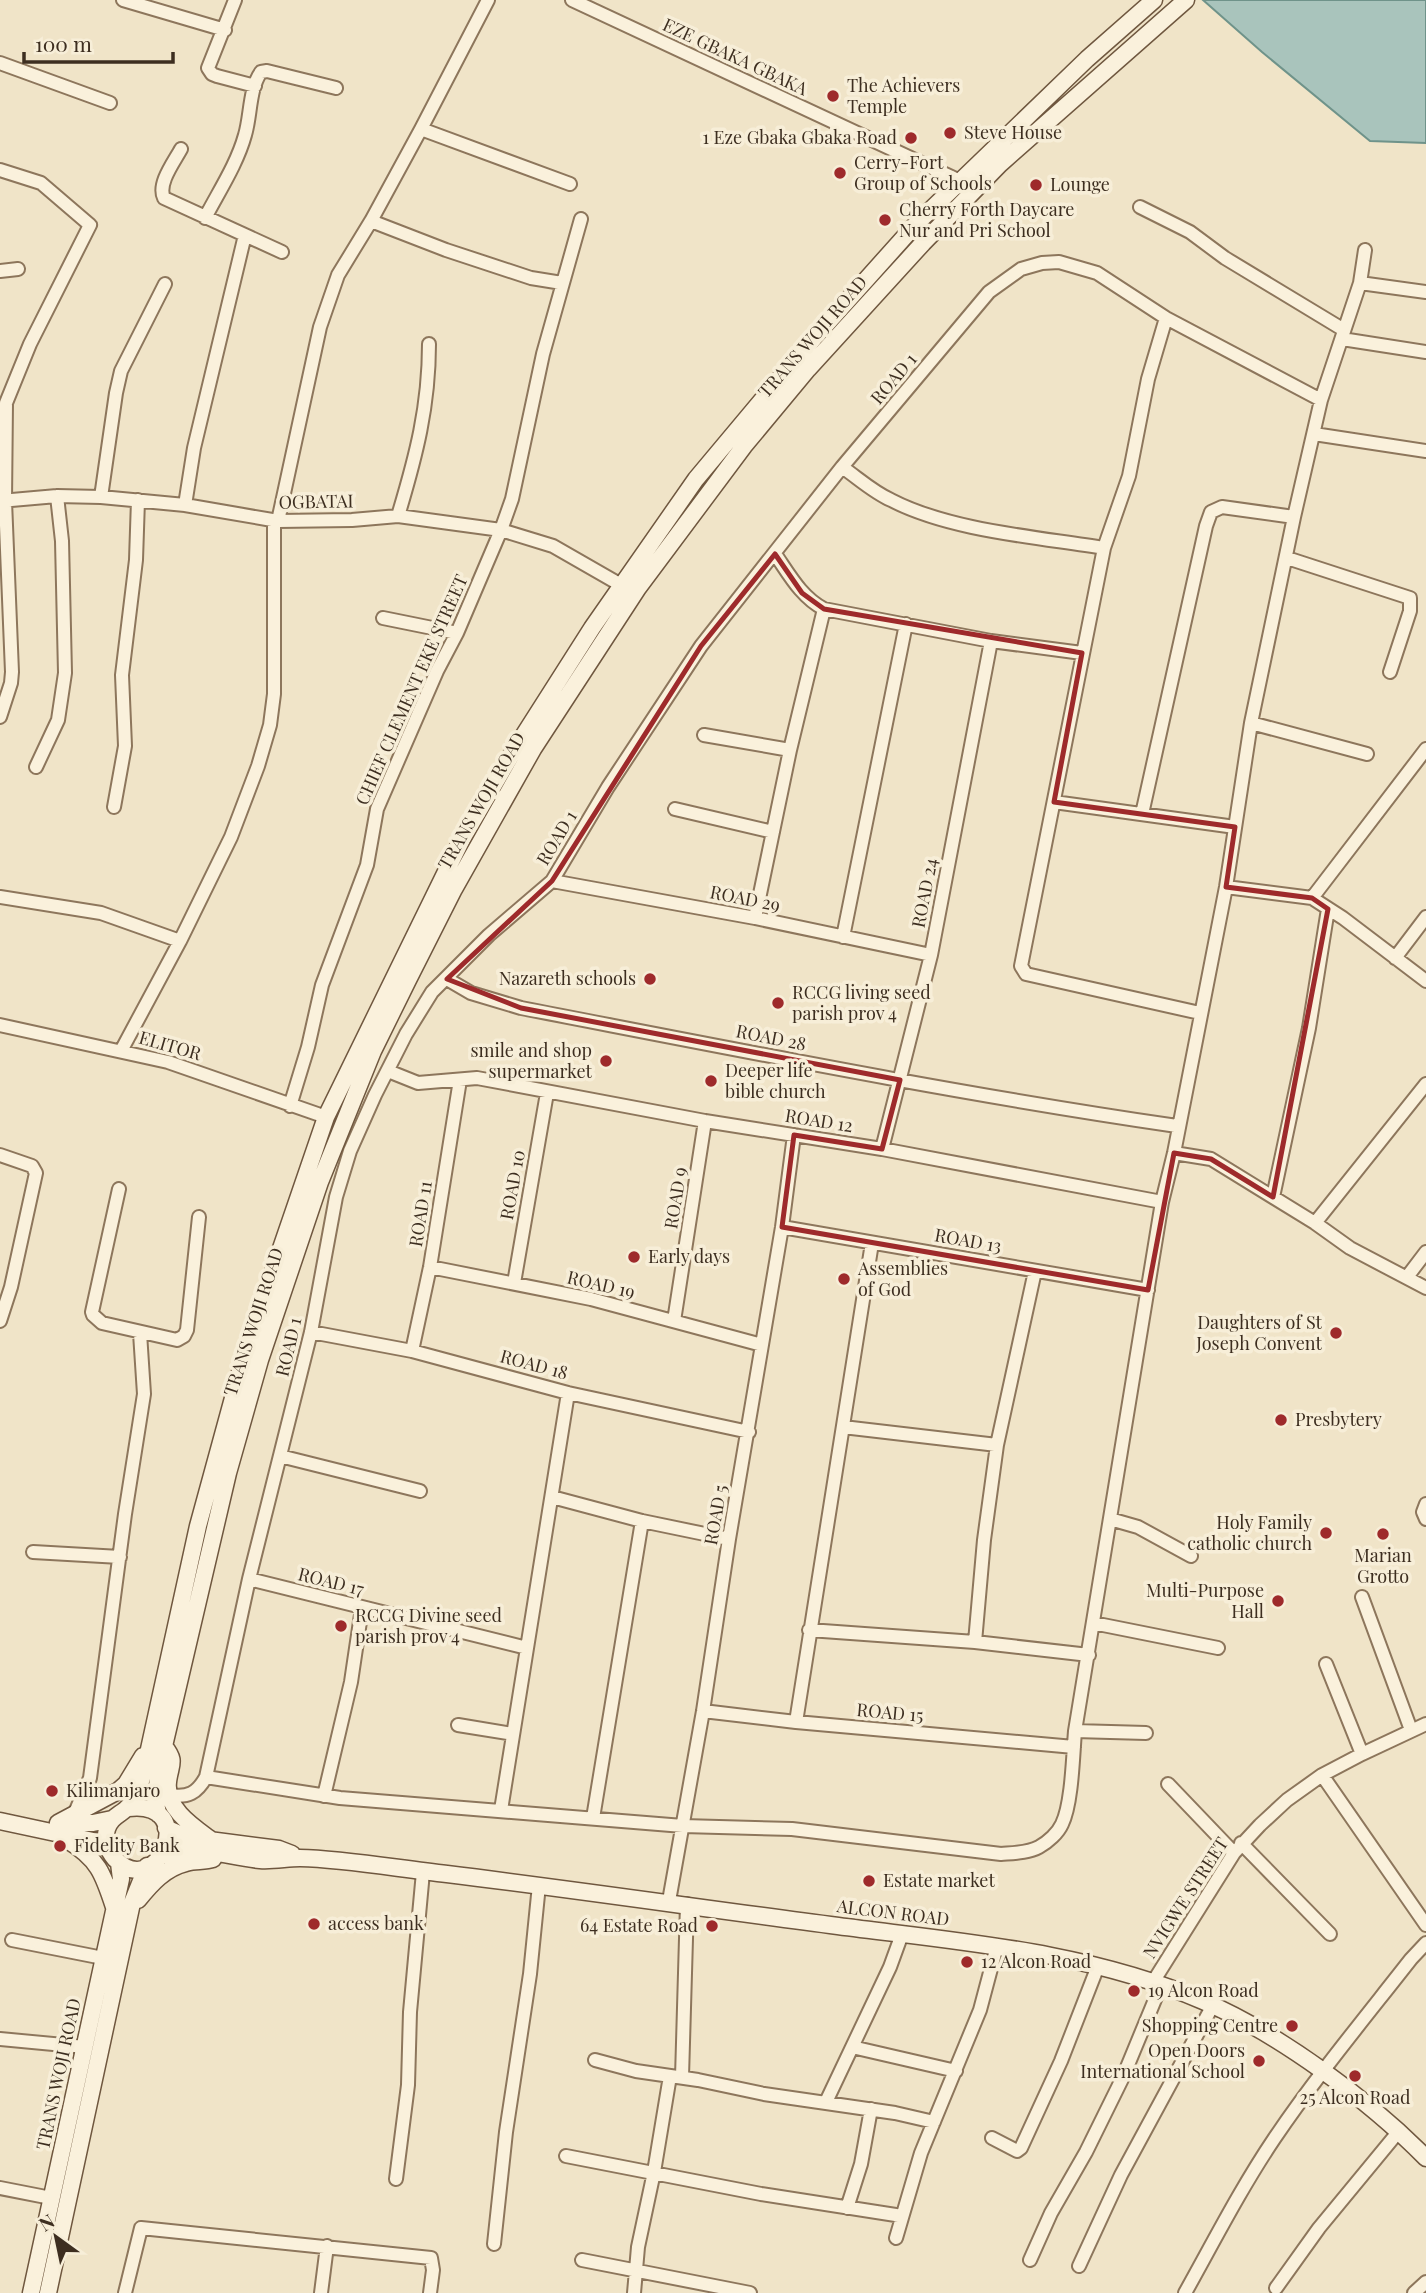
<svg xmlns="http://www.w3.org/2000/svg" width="1426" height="2293" font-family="'Playfair Display',serif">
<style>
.water{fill:#a9c4bc;stroke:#6f938a;stroke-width:2}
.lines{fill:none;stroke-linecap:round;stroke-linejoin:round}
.street-casing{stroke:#8d765c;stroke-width:16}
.secondary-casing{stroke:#6f573f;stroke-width:19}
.street{stroke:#faf1dc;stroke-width:12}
.secondary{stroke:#faf1dc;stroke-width:16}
.marked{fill:none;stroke:#9e2a2b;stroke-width:5;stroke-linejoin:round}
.poi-dot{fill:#9e2a2b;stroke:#f7eed8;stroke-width:2.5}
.labels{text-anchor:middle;stroke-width:7;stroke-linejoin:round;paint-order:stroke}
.street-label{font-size:18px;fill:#3d2e20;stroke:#f7eed8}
.poi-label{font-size:18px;fill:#3d2e20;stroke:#f7eed8;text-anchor:start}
</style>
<rect width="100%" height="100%" fill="#f0e4c8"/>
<path class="water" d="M1203 0H1426V143L1370 141 1262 52Z"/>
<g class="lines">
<defs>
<path id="street" d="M123 0 225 30
M235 0 208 68 212 74 217 76 255 86
M572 0 960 181
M0 63 110 103
M421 129 570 184
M181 149C174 162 157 184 164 198L282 252
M0 170 41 183 90 225 30 344 6 403 5 501 12 672 11 683 0 717
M1140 207 1190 232 1225 258 1344 330
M205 218C219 191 237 164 245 135 251 115 249 89 261 72L267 71 336 88
M371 221 446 250 531 278 562 283
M0 271 18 269
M1360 283 1426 292
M1166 318 1148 379 1129 476 1104 548 1021 966 1026 974 1200 1013
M1342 339 1426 352
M1314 434 1426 451
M842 467C858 478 873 492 891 500 951 531 1037 537 1104 548
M101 497 116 393 121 371 165 284
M0 501 57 496 101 497 185 505 278 521 352 520 398 516 501 530 553 546 621 585
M185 505 194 448 245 235
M398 516C416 456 429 407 429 344
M278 521 320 327 338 275 371 221 421 129 488 0
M775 554C789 574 801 597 824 609L991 641 1082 653
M1287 558 1410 598V611L1390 672
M383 618 457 633
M1251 723 1367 754
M704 735 790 750
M36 767 58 720 65 673 62 541 57 496
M1054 802 1235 827
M114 807 125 746 122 675 136 560 138 500
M675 809 773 832
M1142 814 1206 526 1211 512 1222 507 1294 517
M552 881 755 918 931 955
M1226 887 1312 898 1343 918 1426 981
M0 897 101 913 180 941
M1312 898 1426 749
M755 918 790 750 824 609
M843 937 906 624
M1395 958 1426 917
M447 979 471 993 521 1008C739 1050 957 1094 1177 1126
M0 1025 168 1062 326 1117
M121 1051 180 941 231 837 258 766 270 725 274 694V520
M388 1071 418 1083 477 1078 705 1121 882 1149 1162 1202
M290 1106 308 1047 322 985 367 865 377 809 437 671 457 633 501 530 512 499 543 354 581 219
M882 1149 931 955 991 641
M1174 1153 1211 1159 1315 1223 1350 1248 1426 1288
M0 1155 32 1166 36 1173 11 1287 0 1321
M119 1189 92 1312 93 1315 102 1323 177 1340 184 1336 187 1330 199 1217
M1273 1197 1309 1028 1328 909
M1315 1223 1426 1084
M782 1227 1148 1290
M430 1267 591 1299 762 1345
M1407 1277 1426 1252
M514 1283 547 1093
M674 1321 705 1121
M311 1332 412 1351 568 1393 749 1432
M412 1351 430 1267 460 1080
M843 1427 997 1445
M280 1456 420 1491
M552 1497 642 1521 729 1539
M1426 1504 1423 1512 1426 1519
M1110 1519 1138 1527 1191 1556
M33 1552 120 1557
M249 1579 527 1648
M1362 1597 1411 1730
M1093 1623 1218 1648
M809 1630 975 1642 1089 1655
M975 1642 984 1540 997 1445 1035 1271
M1326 1664 1362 1754
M703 1711 796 1722 1074 1747
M796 1722 872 1243
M458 1725 513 1734
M1075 1731 1146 1733
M1322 1775 1426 1925
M206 1777 340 1798 683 1826 792 1829 1001 1854C1014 1853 1028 1853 1039 1847 1048 1842 1058 1833 1062 1824 1072 1804 1073 1755 1075 1731L1162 1202 1174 1153 1226 887 1251 723 1294 517 1321 400 1360 283 1365 250
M1168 1784 1234 1853
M170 1795C188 1798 197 1793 206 1777L249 1579 311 1332 336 1197 350 1151 375 1095 406 1034 432 992 489 935 552 881 608 787 701 646 842 467 989 292 1021 269 1042 263 1059 262 1097 273 1166 318 1321 400
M324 1796 351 1682 362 1608
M501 1810 568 1393
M74 1815 90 1778 125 1514 144 1394 140 1333
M593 1818 642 1521
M1241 1843 1330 1934
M669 1901 703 1711 729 1539 782 1227 794 1135
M12 1940 103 1958
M1153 1982 1234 1853 1260 1825 1287 1800 1322 1775 1362 1754 1426 1724
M0 2039 85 2047
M852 2047 956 2071
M595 2060 636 2071 698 2080 764 2094 895 2113 934 2122
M682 2077 687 1904
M826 2102 890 1967 902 1934
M992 2138 1017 2151 1021 2148 1061 2061 1098 1966
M566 2156 761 2194 902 2216
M396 2179 408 2085 410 2012 423 1872
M0 2188 51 2198
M847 2208 861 2164 871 2109
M896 2238 921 2153 980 2010 997 1946
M494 2244 506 2132 530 1974 539 1885
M582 2260 750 2293
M1030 2260 1051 2213 1086 2152 1123 2077 1161 1985
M1079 2266 1121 2175 1213 2005
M1276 2288 1319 2228 1399 2131
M125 2293 141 2228 431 2258 433 2270 430 2293
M321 2293 327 2246
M634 2293 638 2247 654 2172 670 2076
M1185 2293C1214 2241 1241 2188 1274 2139 1316 2077 1364 2019 1411 1959L1426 1943
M1414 2293 1426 2282"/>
<path id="secondary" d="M164 1746C177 1762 170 1764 168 1782 165 1808 192 1826 210 1839
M128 1808C201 1799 158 1903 115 1859 108 1851 104 1840 107 1829 111 1816 121 1815 129 1806 137 1797 140 1783 144 1772L198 1526 242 1365 264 1298 326 1117 462 839 513 752 592 628 696 479 814 338 916 224 1087 59 1154 0
M158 1814 155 1797 164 1746 228 1473 260 1360 320 1182 373 1051 408 980 454 889 533 749 638 588 744 446 808 369 923 243 1000 164 1186 0
M0 1821 107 1844
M58 1823 118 1791 126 1784 143 1756
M63 1823H93L112 1819
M166 1828 186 1837 279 1849 292 1854
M67 1840C98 1859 103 1873 114 1907
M161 1856C172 1853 184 1849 194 1850 216 1851 238 1858 260 1860 274 1861 287 1858 300 1858 346 1859 400 1869 447 1874 577 1890 707 1909 838 1926 961 1942 1087 1951 1203 2001 1278 2033 1369 2100 1426 2158
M138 1900C151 1884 165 1868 186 1863 195 1860 204 1862 213 1859
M31 2293 121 1879 119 1863
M48 2293 132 1903 147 1866"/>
</defs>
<use href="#street" class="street-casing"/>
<use href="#secondary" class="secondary-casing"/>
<use href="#street" class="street"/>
<use href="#secondary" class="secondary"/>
</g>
<path class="marked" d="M775 554 802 593 824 609 1082 653 1054 802 1235 827 1226 887 1312 898 1328 909 1273 1197 1211 1159 1174 1153 1148 1290 782 1227 794 1135 882 1149 900 1080 521 1008 447 979 552 881 701 646Z"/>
<g class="poi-dot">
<circle cx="833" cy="96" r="7"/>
<circle cx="950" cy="133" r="7"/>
<circle cx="911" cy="138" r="7"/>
<circle cx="840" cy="173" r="7"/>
<circle cx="1036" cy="185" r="7"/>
<circle cx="885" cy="220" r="7"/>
<circle cx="650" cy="979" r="7"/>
<circle cx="778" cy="1003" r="7"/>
<circle cx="606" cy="1061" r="7"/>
<circle cx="711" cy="1081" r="7"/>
<circle cx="634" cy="1257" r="7"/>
<circle cx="844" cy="1279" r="7"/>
<circle cx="1336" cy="1333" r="7"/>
<circle cx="1281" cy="1420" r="7"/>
<circle cx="1326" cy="1533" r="7"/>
<circle cx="1383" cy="1534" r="7"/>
<circle cx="1278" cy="1601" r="7"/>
<circle cx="341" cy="1626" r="7"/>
<circle cx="52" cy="1791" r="7"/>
<circle cx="60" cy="1846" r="7"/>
<circle cx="869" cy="1881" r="7"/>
<circle cx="314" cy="1924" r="7"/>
<circle cx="712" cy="1926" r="7"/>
<circle cx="967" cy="1962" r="7"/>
<circle cx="1134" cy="1991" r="7"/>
<circle cx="1292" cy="2026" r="7"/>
<circle cx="1259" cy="2061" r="7"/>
<circle cx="1355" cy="2076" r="7"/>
</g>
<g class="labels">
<g class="street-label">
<text transform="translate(735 57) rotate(25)" y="6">EZE GBAKA GBAKA</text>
<text transform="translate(813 337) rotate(-49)" y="6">TRANS WOJI ROAD</text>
<text transform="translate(894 379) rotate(-50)" y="6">ROAD 1</text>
<text transform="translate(316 502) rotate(-1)" y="6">OGBATAI</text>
<text transform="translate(412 690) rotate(-66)" y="6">CHIEF CLEMENT EKE STREET</text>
<text transform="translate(482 801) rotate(-60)" y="6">TRANS WOJI ROAD</text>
<text transform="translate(557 838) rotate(-59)" y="6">ROAD 1</text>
<text transform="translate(925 893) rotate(-79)" y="6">ROAD 24</text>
<text transform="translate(745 899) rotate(11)" y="6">ROAD 29</text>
<text transform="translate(771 1038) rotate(11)" y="6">ROAD 28</text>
<text transform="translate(170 1046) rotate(16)" y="6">ELITOR</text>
<text transform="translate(819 1121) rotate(9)" y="6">ROAD 12</text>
<text transform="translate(513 1185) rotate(-80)" y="6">ROAD 10</text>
<text transform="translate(676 1198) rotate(-81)" y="6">ROAD 9</text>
<text transform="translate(421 1214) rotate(-81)" y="6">ROAD 11</text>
<text transform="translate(968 1241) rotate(10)" y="6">ROAD 13</text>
<text transform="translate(601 1285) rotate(13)" y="6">ROAD 19</text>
<text transform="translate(254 1322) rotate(-72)" y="6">TRANS WOJI ROAD</text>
<text transform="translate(289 1347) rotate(-77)" y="6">ROAD 1</text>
<text transform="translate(534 1365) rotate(15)" y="6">ROAD 18</text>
<text transform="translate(716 1515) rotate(-80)" y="6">ROAD 5</text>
<text transform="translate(331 1582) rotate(14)" y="6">ROAD 17</text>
<text transform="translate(890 1713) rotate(5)" y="6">ROAD 15</text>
<text transform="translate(1186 1898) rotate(-57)" y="6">NVIGWE STREET</text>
<text transform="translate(893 1913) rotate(7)" y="6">ALCON ROAD</text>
<text transform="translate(59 2074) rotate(-78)" y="6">TRANS WOJI ROAD</text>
</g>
<g class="poi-label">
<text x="847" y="92">The Achievers<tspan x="847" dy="21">Temple</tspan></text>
<text x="964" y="139">Steve House</text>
<text x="897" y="144" text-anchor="end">1 Eze Gbaka Gbaka Road</text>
<text x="854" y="169">Cerry-Fort<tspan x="854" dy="21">Group of Schools</tspan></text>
<text x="1050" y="191">Lounge</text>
<text x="899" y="216">Cherry Forth Daycare<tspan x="899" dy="21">Nur and Pri School</tspan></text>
<text x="636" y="985" text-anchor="end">Nazareth schools</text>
<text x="792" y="999">RCCG living seed<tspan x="792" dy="21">parish prov 4</tspan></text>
<text x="592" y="1057" text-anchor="end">smile and shop<tspan x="592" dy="21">supermarket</tspan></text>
<text x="725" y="1077">Deeper life<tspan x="725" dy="21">bible church</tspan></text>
<text x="648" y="1263">Early days</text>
<text x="858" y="1275">Assemblies<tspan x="858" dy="21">of God</tspan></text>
<text x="1322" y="1329" text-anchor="end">Daughters of St<tspan x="1322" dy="21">Joseph Convent</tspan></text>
<text x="1295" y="1426">Presbytery</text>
<text x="1312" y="1529" text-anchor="end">Holy Family<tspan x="1312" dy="21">catholic church</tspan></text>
<text x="1383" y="1562" text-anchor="middle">Marian<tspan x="1383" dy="21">Grotto</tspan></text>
<text x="1264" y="1597" text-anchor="end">Multi-Purpose<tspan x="1264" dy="21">Hall</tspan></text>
<text x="355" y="1622">RCCG Divine seed<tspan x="355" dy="21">parish prov 4</tspan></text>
<text x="66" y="1797">Kilimanjaro</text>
<text x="74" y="1852">Fidelity Bank</text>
<text x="883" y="1887">Estate market</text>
<text x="328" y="1930">access bank</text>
<text x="698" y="1932" text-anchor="end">64 Estate Road</text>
<text x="981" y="1968">12 Alcon Road</text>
<text x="1148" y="1997">19 Alcon Road</text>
<text x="1278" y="2032" text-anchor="end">Shopping Centre</text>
<text x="1245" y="2057" text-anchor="end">Open Doors<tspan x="1245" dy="21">International School</tspan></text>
<text x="1355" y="2104" text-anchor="middle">25 Alcon Road</text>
</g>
</g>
<g transform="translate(56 2237) rotate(327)" stroke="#f7eed8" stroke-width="5" paint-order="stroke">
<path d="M0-5L12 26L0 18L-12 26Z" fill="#3d2e20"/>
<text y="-10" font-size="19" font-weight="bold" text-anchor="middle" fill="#3d2e20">N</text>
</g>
<path d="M24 52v10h149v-10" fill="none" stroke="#3d2e20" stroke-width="3.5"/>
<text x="35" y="52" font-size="21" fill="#3d2e20" stroke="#f7eed8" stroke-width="5" paint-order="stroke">100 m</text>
</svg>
